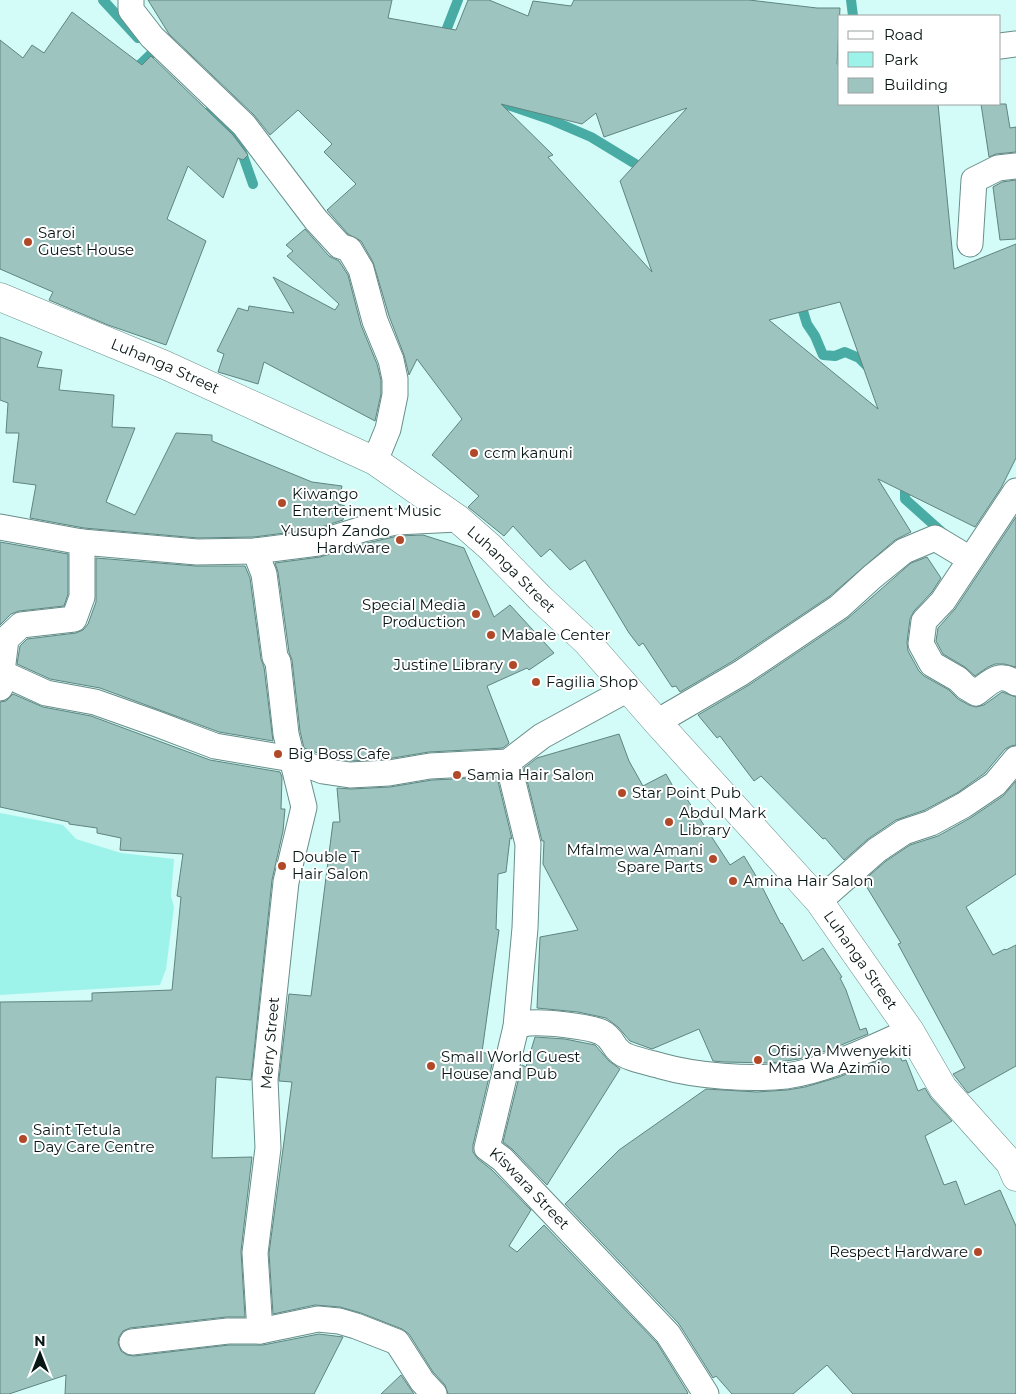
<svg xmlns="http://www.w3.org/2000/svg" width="1016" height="1394" font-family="Montserrat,sans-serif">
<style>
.green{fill:#9df3ea}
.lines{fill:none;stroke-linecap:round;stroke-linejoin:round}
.stream{stroke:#48aca4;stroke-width:10}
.building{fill:#9dc4bf;stroke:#608581;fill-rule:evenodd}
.minor-casing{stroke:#698e8a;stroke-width:27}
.tertiary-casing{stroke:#698e8a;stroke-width:29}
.minor{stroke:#fff;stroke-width:25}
.tertiary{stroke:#fff;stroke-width:28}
.poi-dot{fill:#b14928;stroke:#fff;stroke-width:2}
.labels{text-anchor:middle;stroke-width:4;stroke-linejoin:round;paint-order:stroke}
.poi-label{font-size:15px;fill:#081715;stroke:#fff;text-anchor:start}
.street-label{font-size:15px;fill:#081715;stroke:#fff}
</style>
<rect width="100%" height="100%" fill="#d3fbf7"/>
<path class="green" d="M0 813 63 825 76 839 121 853 174 859 171 896 174 907 166 969 160 985 0 995Z"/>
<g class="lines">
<path class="stream" d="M103 0 138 38
M851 0 853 16
M442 41 458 0
M131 73 152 53
M499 100 505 104 549 119 591 137 647 171
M211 109 240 147 253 184
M799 298 807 324 815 336 823 355 835 356 845 352 859 358 869 368
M905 479V499L944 534"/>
</g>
<path class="building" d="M148 0H392L388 18 456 30 468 0H489L528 16 533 1 571 6 574 0H749L817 8H840L837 64H840V104H938L954 269 1016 244V458L1001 488 975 527 878 479 911 532 895 540 830 596 733 661 680 692 676 686 672 687 643 643 639 646 629 633 585 560 570 570 550 549 541 557 513 526 504 536 468 507 479 496 432 455 462 419 417 359 409 375 404 355 389 316 373 262 361 241 348 234 327 210 356 184 324 152 332 144 298 110 270 135 254 115 169 34ZM501 104 582 124 596 113 604 137 687 108 620 181 652 272 548 157 553 155ZM840 302 878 409 769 320Z
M72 12 142 65 151 56 233 135 248 155 243 160 238 158 223 198 188 166 167 219 206 241 166 345 108 325 49 300 53 292 0 269V40L23 58 32 45 44 53Z
M981 104H1006L1010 128 1016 127V152L996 154 989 157Z
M1016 180V239L1000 240 993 187 1002 182Z
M305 229 329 256 339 261 348 275 361 325 377 364 381 380V394L375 421 264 362 258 384 218 372 224 354 217 351 238 308 248 311 249 306 294 313 273 277 335 310 339 304 287 256 293 251 286 245Z
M0 337 42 352 37 367 62 370 59 390 114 395 112 427 135 428 106 502 135 515 176 433 212 435V441L312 482 342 486 338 504 345 506 343 520 315 529 254 537 198 538 84 528 30 518 36 485 13 482 19 433H6L8 403 0 400Z
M1016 517V667L1004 664H995L988 667 975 676 965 667 943 654 936 641 938 628 955 609Z
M423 535 464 548 494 617 510 605 554 653 529 670 527 668 487 686 509 743 503 748 429 752 387 759 351 761 335 758V754L323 755 304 748 300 731 292 660 289 652 278 572 275 563 320 557 367 543 398 536Z
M0 542 68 554V594L64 606 19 611 11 614 0 625Z
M927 557 941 578 932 592 914 611 910 619 907 642 908 651 919 671 924 676 949 690 958 699 969 705 976 707 984 705 1002 692 1016 697V745L1011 746 1005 749 985 773 957 793 925 810 896 820 868 839 844 860 825 838 823 839 761 776 754 781 720 736 717 738 698 715 749 685 847 619 911 563Z
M96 558 196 566H245L250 578 261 659 264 667 273 741 219 732 100 688 50 679 17 664 20 646 27 639 76 633 83 630 88 624 96 602Z
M13 694 43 707 91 716 210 760 280 772 282 777 281 809H285L283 831 272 880 251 1080 216 1077 212 1158 252 1157 241 1251 245 1317H226L130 1328 123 1331 119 1337 118 1343 121 1351 127 1355 134 1356 229 1345H263L319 1334 343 1337 314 1394H65L66 1375 9 1394H0V1002L92 1001V993L172 990 181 897 177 896 183 854 120 850 121 838 97 833V828L69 824V822L0 807V702L6 701Z
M619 734 629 761 643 786 666 774 676 792 681 790 730 865 744 856 759 881 781 924 782 923 803 961 823 948 842 977 840 978 846 990 860 1030 866 1028 868 1034 829 1050 799 1059 771 1063 724 1062 713 1061 699 1029 652 1049 630 1041 618 1027 606 1018 578 1012 537 1008 540 937 578 930 543 864 544 841H542L524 768 537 758Z
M497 777 512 839 510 838 506 872 498 874 496 929 499 930 482 1052 494 1056 473 1145V1152L478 1159 492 1170 531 1210 509 1246 517 1252 544 1225 657 1343 688 1393 687 1394H448L445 1385 433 1372 409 1334 402 1329 361 1313 340 1307 315 1305 273 1314 269 1253 292 1082 279 1081V1079L289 994 311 996 333 822H340L337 788 351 789 390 787 432 780Z
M1016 781V874L966 907 993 955 1005 949 1006 950 1016 945V1066L968 1093 953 1074 965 1068 898 944 901 943 863 881 886 861 910 845 938 836 972 817 1003 796Z
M535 1037 565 1039 595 1045 609 1061 620 1069 547 1185 512 1149 503 1142 522 1065 526 1067Z
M898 1052 902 1061 906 1060 918 1091 925 1088 931 1098 952 1121 925 1136 944 1185 956 1181 965 1205 1000 1190 1016 1226V1394H853L827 1365 793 1394H732L716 1376 713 1378 679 1324 565 1204 619 1150 706 1089 757 1092 787 1090 805 1087 839 1077Z
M401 1375 414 1394H381Z"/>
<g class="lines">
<defs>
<g id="minor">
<path d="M131 0V10L152 37 244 125 316 220 340 246 349 249 361 269 375 321 391 360 395 379V395L388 429 375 461"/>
<path d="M1000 46 1016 44"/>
<path d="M970 244 974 180 998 168 1016 166"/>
<path d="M1016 491 943 601 924 621 921 644 932 664 958 679 966 687 976 693C991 682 998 671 1016 683"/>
<path d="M0 527 82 542 197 552 255 551 318 543 363 529 396 522 458 519"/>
<path d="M255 551 264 574 275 657 278 662 286 734 304 807 286 882 265 1079 268 1148 255 1253 260 1331"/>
<path d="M2 673 46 693 95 702 157 724 215 746 292 759 323 771 350 775 389 773 430 766 508 762 542 736 628 689"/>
<path d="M0 688 6 639 21 625 74 619 82 597V542"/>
<path d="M657 722 741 673 839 607 872 577 904 551 935 538 970 559"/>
<path id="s1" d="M508 762 528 844 525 928 516 1027 487 1148 502 1159 668 1334 706 1394"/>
<path d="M819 901 877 850 904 832 931 823 964 805 995 784 1016 759"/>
<path d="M516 1027C520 1025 525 1023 530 1023 546 1022 587 1026 601 1032 613 1038 611 1044 619 1051 625 1058 651 1063 661 1066 696 1076 750 1080 786 1076 829 1070 871 1048 910 1031"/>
<path d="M132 1342 228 1331H260L318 1319 339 1321 356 1326 397 1342 422 1381 434 1394"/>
</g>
<g id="tertiary">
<path id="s2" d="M0 297 165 365 375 461 458 519 490 547 540 598 587 642 657 722 819 901 910 1031 943 1088 1010 1163 1016 1177"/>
</g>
</defs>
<use href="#minor" class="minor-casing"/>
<use href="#tertiary" class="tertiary-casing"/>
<use href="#minor" class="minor"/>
<use href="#tertiary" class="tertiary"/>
</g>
<g class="poi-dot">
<circle cx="28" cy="242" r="5"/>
<circle cx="474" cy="453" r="5"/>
<circle cx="282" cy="503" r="5"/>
<circle cx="400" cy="540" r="5"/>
<circle cx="476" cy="614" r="5"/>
<circle cx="491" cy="635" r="5"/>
<circle cx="513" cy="665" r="5"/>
<circle cx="536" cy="682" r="5"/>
<circle cx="278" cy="754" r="5"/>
<circle cx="457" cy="775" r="5"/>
<circle cx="622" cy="793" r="5"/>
<circle cx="669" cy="822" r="5"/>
<circle cx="713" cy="859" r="5"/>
<circle cx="282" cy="866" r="5"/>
<circle cx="733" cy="881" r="5"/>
<circle cx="758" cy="1060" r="5"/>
<circle cx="431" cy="1066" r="5"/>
<circle cx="23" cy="1139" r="5"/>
<circle cx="978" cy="1252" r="5"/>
</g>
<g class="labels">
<g class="poi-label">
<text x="38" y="238">Saroi<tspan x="38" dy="17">Guest House</tspan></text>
<text x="484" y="458">ccm kanuni</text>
<text x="292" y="499">Kiwango<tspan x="292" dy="17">Enterteiment Music</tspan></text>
<text x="390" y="536" text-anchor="end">Yusuph Zando<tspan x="390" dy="17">Hardware</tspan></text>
<text x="466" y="610" text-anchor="end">Special Media<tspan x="466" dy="17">Production</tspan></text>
<text x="501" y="640">Mabale Center</text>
<text x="503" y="670" text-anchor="end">Justine Library</text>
<text x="546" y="687">Fagilia Shop</text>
<text x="288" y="759">Big Boss Cafe</text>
<text x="467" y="780">Samia Hair Salon</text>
<text x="632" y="798">Star Point Pub</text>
<text x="679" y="818">Abdul Mark<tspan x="679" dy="17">Library</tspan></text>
<text x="703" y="855" text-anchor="end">Mfalme wa Amani<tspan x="703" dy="17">Spare Parts</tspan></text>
<text x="292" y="862">Double T<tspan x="292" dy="17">Hair Salon</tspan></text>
<text x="743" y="886">Amina Hair Salon</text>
<text x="768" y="1056">Ofisi ya Mwenyekiti<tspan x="768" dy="17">Mtaa Wa Azimio</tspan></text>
<text x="441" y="1062">Small World Guest<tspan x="441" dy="17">House and Pub</tspan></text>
<text x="33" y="1135">Saint Tetula<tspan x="33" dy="17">Day Care Centre</tspan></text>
<text x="968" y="1257" text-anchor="end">Respect Hardware</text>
</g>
<g class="street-label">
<text dy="5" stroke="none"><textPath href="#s2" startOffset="179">Luhanga Street</textPath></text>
<text dy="5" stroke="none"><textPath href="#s2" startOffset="584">Luhanga Street</textPath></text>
<text dy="5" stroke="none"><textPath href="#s2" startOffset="1109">Luhanga Street</textPath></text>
<text transform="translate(270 1043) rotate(-85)" y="5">Merry Street</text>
<text dy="5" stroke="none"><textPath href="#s1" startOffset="451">Kiswara Street</textPath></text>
</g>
</g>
<rect x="838" y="15" width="162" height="90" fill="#ffffff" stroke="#9ca2a1"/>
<rect x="848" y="31" width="25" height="8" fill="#ffffff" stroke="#9ca2a1"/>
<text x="884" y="40" font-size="15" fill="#081715">Road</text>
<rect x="848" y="52" width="25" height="15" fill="#9df3ea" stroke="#9ca2a1"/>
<text x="884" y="65" font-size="15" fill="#081715">Park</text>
<rect x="848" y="78" width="25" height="15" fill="#9dc4bf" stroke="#9ca2a1"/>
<text x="884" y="90" font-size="15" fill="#081715">Building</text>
<g transform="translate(40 1354)" stroke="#ffffff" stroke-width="4" paint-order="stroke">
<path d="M0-4L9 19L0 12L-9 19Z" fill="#081715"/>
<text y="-8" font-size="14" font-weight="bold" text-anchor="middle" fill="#081715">N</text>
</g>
</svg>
